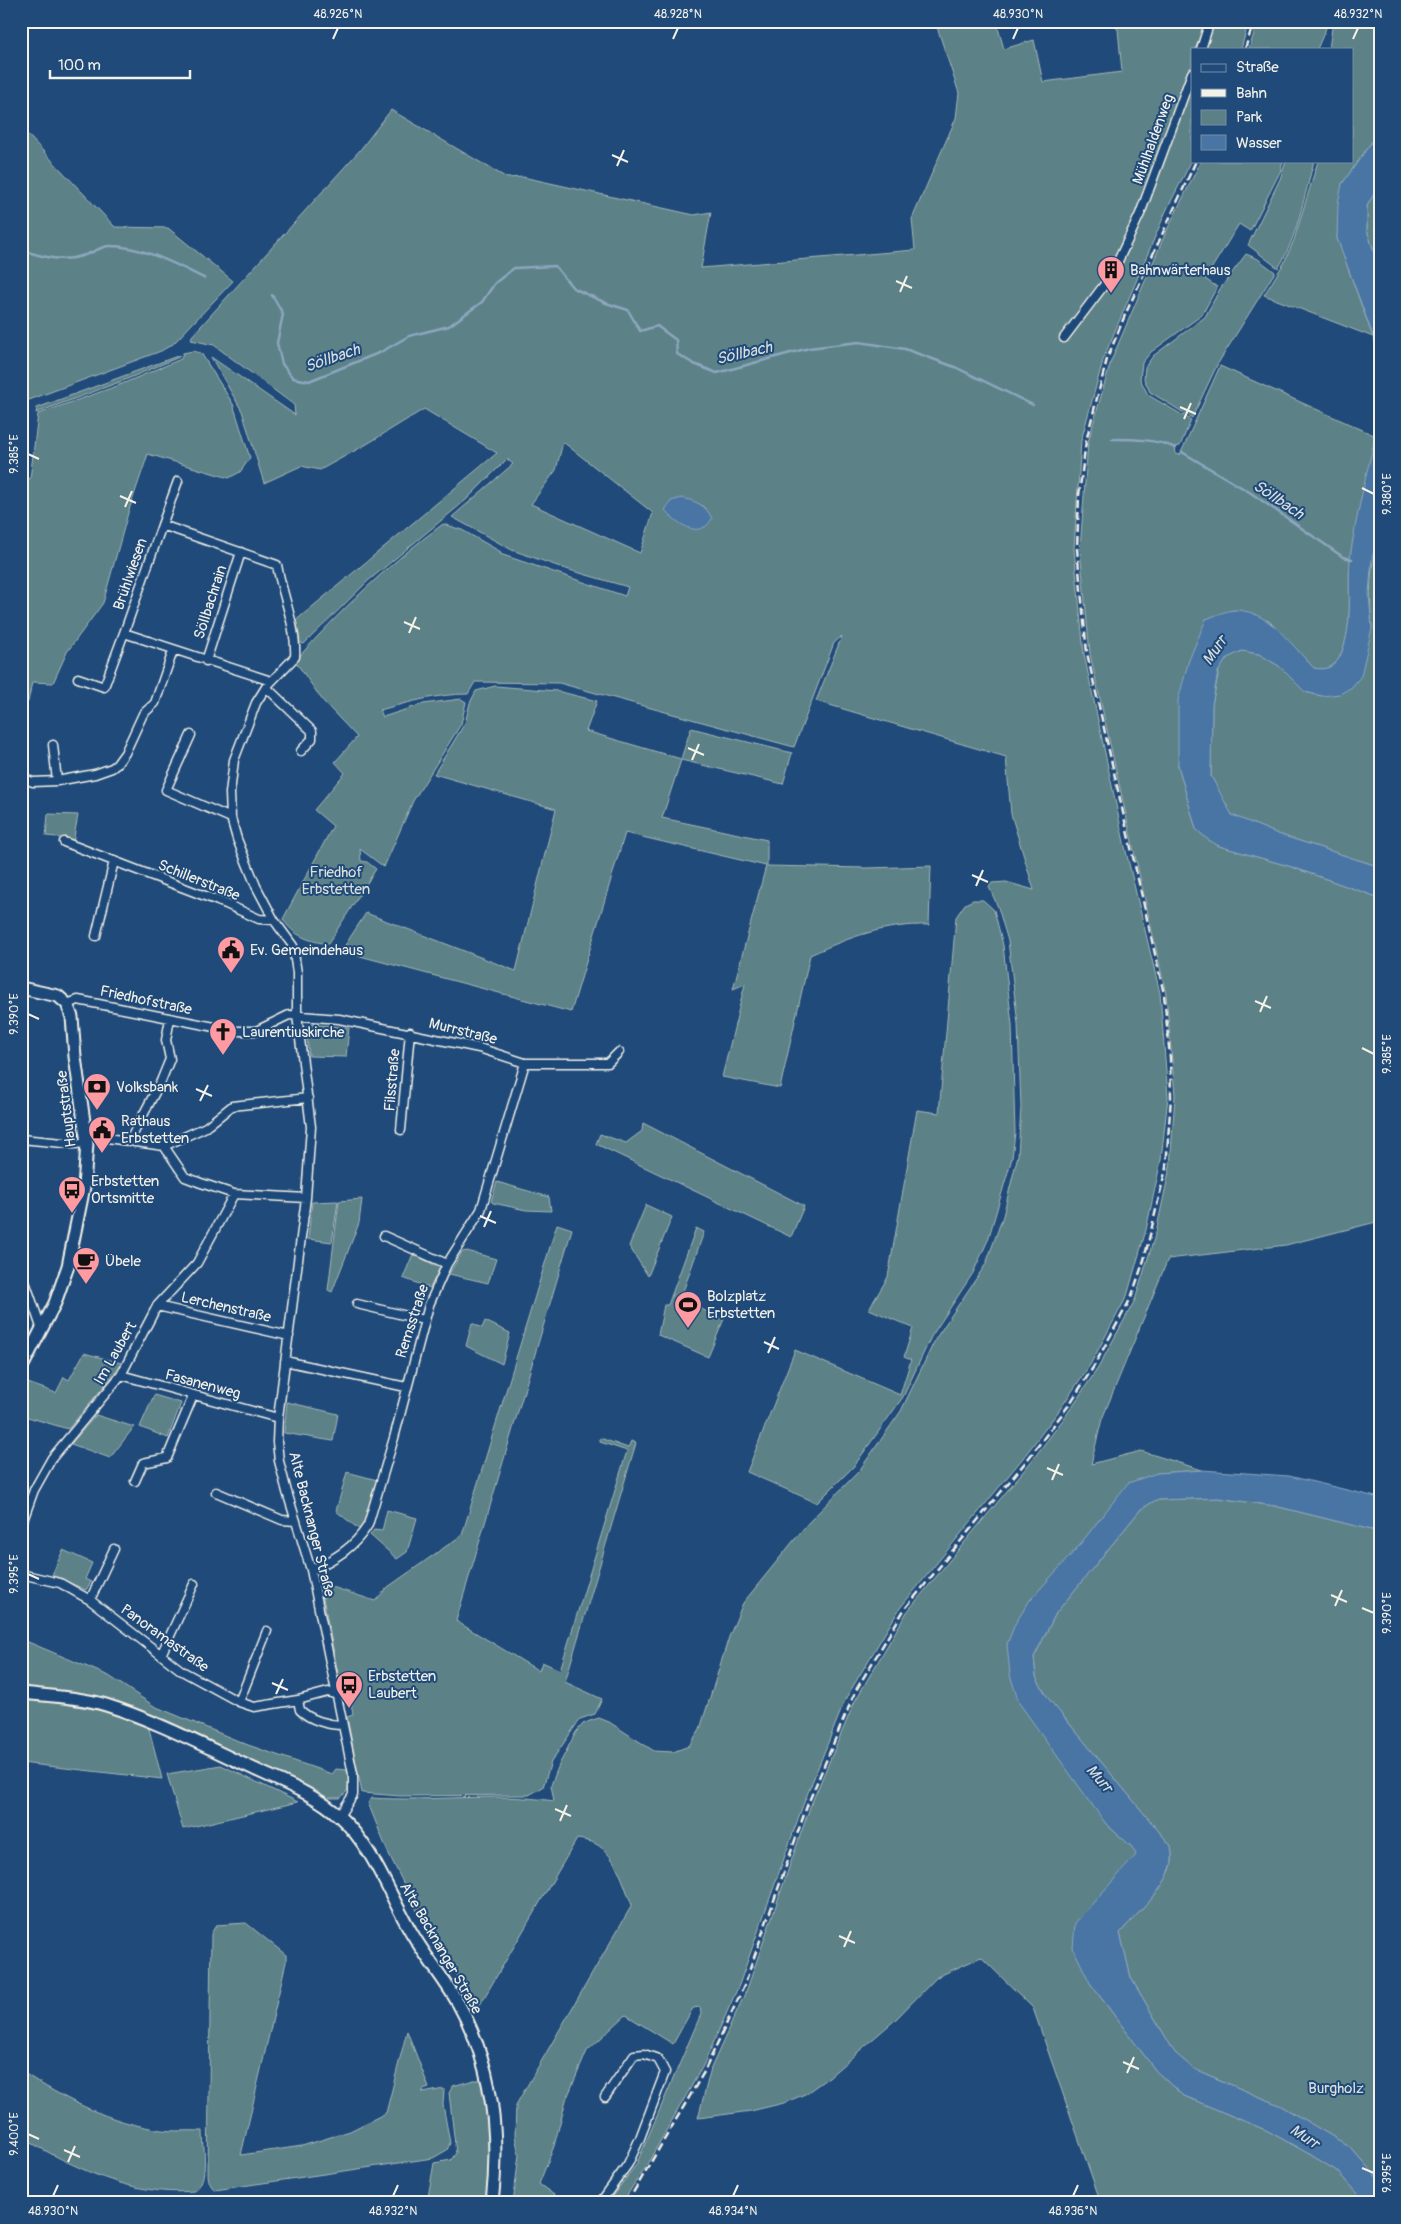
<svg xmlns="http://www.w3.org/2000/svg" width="1401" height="2224" font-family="Pangolin,sans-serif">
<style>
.green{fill:#5b8187;stroke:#a8b9b8;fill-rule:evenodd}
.water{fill:#4975a4;stroke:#8da7bf}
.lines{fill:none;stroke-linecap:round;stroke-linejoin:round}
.stream{stroke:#8da7bf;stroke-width:2.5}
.street-casing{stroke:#f4f1e8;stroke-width:11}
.secondary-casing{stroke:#f4f1e8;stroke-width:15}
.street{stroke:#1f4a7a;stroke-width:8}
.secondary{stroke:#1f4a7a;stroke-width:11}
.rail{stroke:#f4f1e8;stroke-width:2.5;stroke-dasharray:8 4;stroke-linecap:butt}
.ticks{fill:none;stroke:#f4f1e8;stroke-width:2}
.labels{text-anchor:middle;stroke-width:4;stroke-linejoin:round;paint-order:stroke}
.street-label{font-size:15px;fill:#f4f1e8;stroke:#1f4a7a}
.poi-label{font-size:15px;fill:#f4f1e8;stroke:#1f4a7a;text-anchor:start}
.park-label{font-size:15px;fill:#dde0d9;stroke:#1f4a7a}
.water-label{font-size:16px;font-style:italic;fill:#dadede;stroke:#1f4a7a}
.neatline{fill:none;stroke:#f4f1e8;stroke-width:2}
.ticks-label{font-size:12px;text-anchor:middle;fill:#f4f1e8}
</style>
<rect width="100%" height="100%" fill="#1f4a7a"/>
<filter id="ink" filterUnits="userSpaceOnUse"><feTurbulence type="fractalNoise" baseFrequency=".02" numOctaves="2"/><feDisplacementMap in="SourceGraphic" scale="10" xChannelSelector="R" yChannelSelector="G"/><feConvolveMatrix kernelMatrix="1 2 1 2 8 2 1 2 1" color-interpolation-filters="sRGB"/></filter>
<g filter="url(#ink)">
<path class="green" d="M959 21H996L1004 49 1034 40 1043 82 1122 72 1118 29 1106 21H1249L1241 49H1192V160L1166 211 1104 357 1081 441 1074 549 1084 654 1125 847 1160 993 1168 1097 1161 1160 1146 1230 1127 1296 1090 1365 1058 1412 1023 1458 900 1608 846 1698 803 1805 739 1985 704 2064 649 2161 622 2203H607L636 2165 701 2014 700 2007 693 2008 673 2044 626 2015 587 2051 566 2100 554 2146 539 2184 565 2203H513L519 2154 515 2136 516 2105 632 1905C623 1883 617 1856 596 1844 591 1841 583 1840 577 1839L478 2008 420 1917 387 1850 368 1803 371 1798C432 1802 494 1792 554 1801L551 1785 559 1765 576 1732 583 1724 590 1721 599 1718 609 1722 654 1751 673 1752 689 1746 700 1729 729 1637 743 1603 808 1523 859 1471 901 1411 936 1338 986 1264 1003 1216 1018 1155 1021 1107 1018 1024 1008 941 998 907 989 887 992 883 1006 882 1034 890 1011 814 1006 757 816 701 842 636 834 643 794 747 559 683 475 682 468 694C437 694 410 702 380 710L383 717 423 704 461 699 466 702 461 724 413 801 384 867 360 849 361 861 367 862 376 869 328 944C309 941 293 936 283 919L333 826 314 810 345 773 335 762 357 737 323 701 295 661C340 611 388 564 443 524L462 530 501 552 500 554 625 596 628 587 566 569 512 550 452 517 513 464 507 459 466 500 368 581 304 644 298 642 294 622 497 453 424 409 367 444 320 470 301 466 264 483 242 411 211 357 295 415 294 405 214 345 191 340 192 336 360 150 391 110 507 178 523 177 694 215 711 212 701 268 915 250 912 219 956 118 959 93 936 24ZM563 442 653 513 640 553 531 504 556 470Z
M1258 21H1329L1317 49H1249Z
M1333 21 1380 22V130L1342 184 1337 238 1373 337 1264 295 1284 263 1294 240 1318 161H1352V49H1329Z
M26 133 115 227 168 228 233 281 173 344 161 351 21 403V134Z
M1201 161H1283L1280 172 1250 231 1239 224 1205 279 1217 287 1202 315 1151 352 1142 363 1140 379 1148 395 1191 420 1180 446 1175 447 1176 454 1180 455 1220 366 1376 436C1368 474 1357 513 1351 552 1346 586 1355 622 1341 654 1336 667 1327 671 1314 668L1269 621 1234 610 1206 619 1178 765 1196 829 1207 839 1219 846 1292 867 1380 898V1221L1286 1245 1168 1259 1102 1419 1091 1464 1141 1451 1202 1470 1157 1473 1102 1516 1007 1644 1106 1824 1132 1847 1137 1855 1129 1866 1090 1983 1156 2071 1182 2095 1268 2131 1311 2155 1337 2171 1365 2203H1101L1033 2008 981 1957 937 1977 895 2020 829 2077 805 2094 784 2103 751 2111 698 2118 711 2068 747 1989 810 1807 855 1701 907 1612 1030 1463 1065 1417 1098 1368 1135 1300 1156 1232 1170 1167 1175 1095 1166 994 1090 654 1080 549 1088 442 1111 361 1166 232Z
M1286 161H1314C1305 193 1296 242 1278 268L1248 245 1280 179Z
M1380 183V285L1374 252 1367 230V206Z
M1246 254 1258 259 1275 272 1217 365 1192 418 1150 392 1144 379 1145 367 1153 356 1205 317 1220 289Z
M193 351 201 353 233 404 250 458 240 472 229 478 148 454 128 513 103 603 67 652 53 683 32 682 28 702 21 701V479H30L38 414 117 386 181 359 183 353Z
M180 355 179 357 125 380 36 413 37 408Z
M1380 534V867L1278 834 1231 815 1211 776 1212 705 1219 670 1227 658 1242 651 1259 654 1279 666 1305 692 1322 696 1372 628C1369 594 1369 568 1380 534Z
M495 686 557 691 597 701 586 731 681 759 691 728 792 753 783 784 681 760 662 818 767 840V866L867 868 931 866 929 925C884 924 850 937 810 955L780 1088 722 1077 745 984 733 989 766 866 625 833 571 1012 360 956 340 953 366 913 516 971 556 809 434 774 465 723 470 703 476 691Z
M48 814 78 815 73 843 57 837 46 836Z
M973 900H983L994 910 1003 945 1012 1025 1015 1133 1012 1158 988 1240 973 1273 931 1337 903 1397 854 1466 817 1503 747 1472 795 1350 900 1395 911 1360 904 1357 913 1328 869 1309 888 1277 917 1110 939 1113 956 917 965 904Z
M311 1024 349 1028 346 1057 309 1056 306 1028Z
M643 1123 804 1206 791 1237 596 1144 600 1134 626 1143 642 1131Z
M497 1182 549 1197 551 1211 526 1210 493 1203 491 1201Z
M362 1199 359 1223 332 1292 328 1290 339 1201Z
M338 1201 332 1242 308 1239 312 1202Z
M646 1205 672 1217 648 1276 629 1246Z
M557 1224 572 1229 456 1621 539 1671 542 1662 560 1670 627 1451 600 1442V1438L628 1448 631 1441 636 1443 565 1682 602 1699 595 1714 580 1719 551 1762 543 1787 529 1795 400 1796 362 1793 347 1717 353 1715 351 1702 344 1703 320 1583 375 1601 388 1587 462 1535Z
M696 1228 704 1232 680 1300 724 1319 708 1357 658 1335 664 1305H668Z
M467 1251 496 1259 488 1283 449 1274 462 1252Z
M413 1254 440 1268 430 1288 403 1278Z
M485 1321 510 1333 502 1364 466 1346 472 1323 482 1328Z
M84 1353 121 1363 115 1373 68 1429 21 1415V1391L25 1382 56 1393 64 1377 69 1380Z
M154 1395 181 1403 168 1438 140 1427Z
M287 1402 338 1414 333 1441 284 1433Z
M96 1415 134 1427 110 1458 71 1444Z
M347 1472 377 1480 368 1514 360 1530 336 1511Z
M1218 1498 1275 1506 1380 1532V2181L1350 2147 1281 2106 1194 2069 1175 2053 1131 1978 1120 1933C1136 1914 1161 1894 1170 1870 1173 1863 1172 1854 1171 1846L1048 1698 1036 1677 1034 1657 1056 1613 1141 1509 1156 1500Z
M387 1510 417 1518 407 1552 397 1559 370 1535 374 1530 382 1531Z
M63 1550 92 1563 85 1579 91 1582 86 1590 52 1575Z
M21 1639 109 1676 154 1706 248 1745 332 1774 336 1769 347 1770C350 1782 351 1790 340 1798H329L148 1715 71 1693 21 1687Z
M21 1697 101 1708 148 1725 162 1779 21 1763Z
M221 1765 298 1802 183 1829 167 1774Z
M246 1923 286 1955V1962L241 2155 302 2146 350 2131 386 2113 407 2031 429 2088 423 2090V2093L444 2089 443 2105 450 2143 447 2150 433 2158 215 2190C209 2185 208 2179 208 2172L211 1934 216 1925Z
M21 2071C65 2100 109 2122 161 2130 175 2132 189 2130 203 2131 203 2147 210 2181 194 2191 131 2197 73 2167 21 2137Z
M474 2080H483L491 2144 488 2203H427L434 2163 451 2160 456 2153 449 2093 453 2086Z"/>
<path class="water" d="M1380 130V183L1367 206V230L1374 252 1380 285V355L1337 238 1338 203 1342 184Z
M1380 419V534L1372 558 1369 594 1372 628 1361 676 1352 687 1340 694 1322 696 1305 692 1279 666 1259 654 1242 651 1227 658 1218 672 1212 705 1211 776 1232 815 1278 834 1380 867V898L1292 867 1219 846 1207 839 1196 829 1178 765V700L1189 660 1206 619C1215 616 1226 610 1236 610 1270 611 1292 646 1314 668 1327 671 1336 666 1341 654 1355 621 1346 585 1351 551 1358 507 1369 462 1380 419Z
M682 498C695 501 707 505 712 519 699 541 677 523 665 510L671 501Z
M1202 1470 1289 1476 1380 1498V1532L1275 1506 1218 1498 1156 1500 1141 1509 1056 1613 1034 1657 1036 1677 1048 1698 1171 1846C1172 1854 1173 1862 1170 1869 1163 1892 1135 1915 1120 1933L1131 1978 1175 2053 1194 2069 1281 2106 1350 2147 1380 2181V2203H1365L1337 2171 1311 2155 1268 2131 1182 2095 1156 2071 1090 1983 1073 1948 1075 1923 1136 1855 1132 1847 1106 1824 1019 1703 1010 1675 1007 1644 1015 1624 1030 1600 1077 1548 1128 1483 1157 1473Z"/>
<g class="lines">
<path class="stream" d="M21 250C44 257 61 263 85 255 93 253 101 246 110 246 142 246 175 264 204 278
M272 295 283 314 277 343 282 364 293 378 309 381 381 352 409 336 449 326 482 302 495 283 514 268 555 266 573 288 606 303 628 310 640 331 657 326 676 340 677 354 694 364 717 373 809 348 859 342 905 349 955 367 1033 405
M1112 439C1134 439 1155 439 1176 448
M1182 452 1251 493 1343 557 1352 559"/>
<defs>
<path id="street" d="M891 21H912
M1201 49 1210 21
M1064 338 1111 276 1140 214 1192 73
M162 525 178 481
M206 661 241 552
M78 678 104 687 124 633
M271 681 124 633 162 525 277 565C282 595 297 627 295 657L266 687 256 703 234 760 230 793 231 818 237 839 256 886 274 920 293 946 297 973V1015L311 1127 306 1198 278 1418 277 1442 279 1461 287 1492 311 1570 353 1774V1795L339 1816
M266 687 312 731V739L301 751
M191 735 166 790 231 818
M53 745 57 781
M21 778 33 782 57 781 95 774 112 768 117 764 125 753 143 714 155 703 173 651
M64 842 226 904 259 919 274 920
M96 936 114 861
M67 1004 78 1000 235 1031H256L289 1015 339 1019 479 1048 525 1063H608L619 1052
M401 1130 410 1032
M86 1135 164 1146 206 1127 232 1106 308 1098
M21 1139 74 1144 87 1143
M130 1140 161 1081 170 1059 166 1040 170 1019
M164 1146 185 1177 201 1183 234 1194 306 1198
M384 1236 447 1264
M21 1270 42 1330
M357 1304 424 1320
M157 1306 289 1336
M285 1361 406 1387
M121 1375 278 1418
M135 1481 143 1463 167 1458 193 1396
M216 1492 282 1520 295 1521
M21 1526 34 1490 52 1458 121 1375 157 1306 197 1263 234 1194
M311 1570C335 1559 354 1548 368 1525L394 1438 429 1305 447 1264 481 1210 525 1063
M21 1574 60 1583 90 1600 182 1671 239 1702 254 1707 298 1700 328 1692 337 1695
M90 1600 114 1549
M161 1655 194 1584
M298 1700 300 1710C310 1720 328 1725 342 1725
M239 1702 267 1631
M600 2203 628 2164 640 2138 665 2072 658 2059 644 2054 634 2055 605 2097"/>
<path id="secondary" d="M21 988 58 996 67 1004 72 1017 75 1057 87 1143 84 1187 68 1266 55 1303 21 1369
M21 1693C49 1696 79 1697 106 1705 157 1721 204 1746 252 1768 281 1782 316 1794 340 1817 375 1849 389 1896 413 1935 427 1959 445 1980 458 2003 493 2065 500 2134 492 2203"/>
</defs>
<use href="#street" class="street-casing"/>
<use href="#secondary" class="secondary-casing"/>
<use href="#street" class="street"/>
<use href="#secondary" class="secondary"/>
<path class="rail" d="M1245 49 1254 21
M627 2203 704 2072 744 1986 807 1806 856 1690 904 1610 1028 1459 1069 1405 1094 1366 1131 1298 1144 1260 1166 1168 1171 1097 1170 1058 1164 994 1087 653 1077 549 1079 495 1086 441 1107 359 1125 315 1196 161"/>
</g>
</g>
<path class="ticks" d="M333 39 338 28M673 39 678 28M1013 39 1018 28M1353 39 1358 28M612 155 628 162M617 166 624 150M896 281 912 288M900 292 907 276M1180 407 1196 414M1184 419 1191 403M28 454 39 459M1362 488 1374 494M120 496 136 503M125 507 132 491M404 622 420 629M409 633 416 617M688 748 704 755M692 760 699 744M972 875 988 882M976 886 983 870M1255 1001 1271 1008M1260 1012 1267 996M28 1014 39 1019M1362 1048 1374 1054M196 1089 212 1096M200 1101 208 1085M480 1216 496 1223M484 1227 491 1211M764 1342 779 1349M768 1353 775 1337M1047 1468 1063 1475M1052 1480 1059 1464M28 1574 39 1579M1331 1595 1347 1602M1335 1606 1342 1590M1362 1608 1374 1613M272 1683 288 1690M276 1694 283 1679M555 1809 571 1816M560 1821 567 1805M839 1936 855 1943M844 1947 851 1931M1123 2062 1139 2069M1127 2073 1134 2057M28 2134 39 2139M64 2150 80 2157M68 2162 75 2146M1362 2168 1374 2173M53 2196 58 2185M393 2196 398 2185M733 2196 738 2185M1073 2196 1078 2185"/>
<defs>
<symbol id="building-pin" viewBox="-11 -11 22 30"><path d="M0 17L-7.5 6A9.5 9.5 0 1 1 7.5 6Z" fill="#ff9aa2" stroke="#1f4a7a"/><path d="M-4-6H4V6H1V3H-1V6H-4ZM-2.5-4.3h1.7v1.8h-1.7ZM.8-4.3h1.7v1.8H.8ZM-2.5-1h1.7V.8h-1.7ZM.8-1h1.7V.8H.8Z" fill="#111"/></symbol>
<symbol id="civic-pin" viewBox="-11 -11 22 30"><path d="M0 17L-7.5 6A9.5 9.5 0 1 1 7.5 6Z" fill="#ff9aa2" stroke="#1f4a7a"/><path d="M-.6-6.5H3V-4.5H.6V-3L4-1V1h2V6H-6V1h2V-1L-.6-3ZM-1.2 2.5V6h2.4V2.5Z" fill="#111"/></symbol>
<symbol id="church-pin" viewBox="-11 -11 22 30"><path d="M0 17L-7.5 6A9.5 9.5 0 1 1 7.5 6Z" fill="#ff9aa2" stroke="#1f4a7a"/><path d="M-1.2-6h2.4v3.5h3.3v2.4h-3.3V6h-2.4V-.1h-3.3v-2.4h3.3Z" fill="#111"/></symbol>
<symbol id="bank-pin" viewBox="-11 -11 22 30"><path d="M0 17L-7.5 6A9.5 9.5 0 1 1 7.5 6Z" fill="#ff9aa2" stroke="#1f4a7a"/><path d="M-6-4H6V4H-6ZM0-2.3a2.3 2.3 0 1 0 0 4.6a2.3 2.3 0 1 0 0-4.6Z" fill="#111"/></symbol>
<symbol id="bus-pin" viewBox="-11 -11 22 30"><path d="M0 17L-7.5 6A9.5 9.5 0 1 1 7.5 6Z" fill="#ff9aa2" stroke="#1f4a7a"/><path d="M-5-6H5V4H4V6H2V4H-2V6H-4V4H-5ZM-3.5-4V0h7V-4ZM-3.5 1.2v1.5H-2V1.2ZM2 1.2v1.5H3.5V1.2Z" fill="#111"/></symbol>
<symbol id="cafe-pin" viewBox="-11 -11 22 30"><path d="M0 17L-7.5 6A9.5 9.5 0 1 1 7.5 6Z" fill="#ff9aa2" stroke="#1f4a7a"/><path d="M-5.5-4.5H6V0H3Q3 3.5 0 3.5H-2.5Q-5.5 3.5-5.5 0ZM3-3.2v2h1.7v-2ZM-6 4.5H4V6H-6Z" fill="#111"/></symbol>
<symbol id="stadium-pin" viewBox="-11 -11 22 30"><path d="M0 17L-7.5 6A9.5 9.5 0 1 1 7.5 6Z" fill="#ff9aa2" stroke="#1f4a7a"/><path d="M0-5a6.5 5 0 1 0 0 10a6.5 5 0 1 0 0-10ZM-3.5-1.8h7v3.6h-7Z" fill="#111"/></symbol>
</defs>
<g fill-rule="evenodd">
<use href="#building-pin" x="1095" y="254" width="32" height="43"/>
<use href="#civic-pin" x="215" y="934" width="32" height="43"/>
<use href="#church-pin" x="207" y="1016" width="32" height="43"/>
<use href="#bank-pin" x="81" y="1071" width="32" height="43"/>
<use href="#civic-pin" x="86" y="1114" width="32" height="43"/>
<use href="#bus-pin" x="56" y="1174" width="32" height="43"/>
<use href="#cafe-pin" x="70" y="1245" width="32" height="43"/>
<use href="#stadium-pin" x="672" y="1289" width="32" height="43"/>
<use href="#bus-pin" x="333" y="1669" width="32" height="43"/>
</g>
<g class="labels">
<g class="street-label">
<text transform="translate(1153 139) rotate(-70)" y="5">Mühlhaldenweg</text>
<text transform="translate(130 574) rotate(-71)" y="5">Brühlwiesen</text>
<text transform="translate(210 602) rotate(-72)" y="5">Söllbachrain</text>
<text transform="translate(199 880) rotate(22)" y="5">Schillerstraße</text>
<text transform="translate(146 1000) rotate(12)" y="5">Friedhofstraße</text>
<text transform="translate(463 1031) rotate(14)" y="5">Murrstraße</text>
<text transform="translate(392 1080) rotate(-85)" y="5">Filsstraße</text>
<text transform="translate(66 1109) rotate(-97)" y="5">Hauptstraße</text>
<text transform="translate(226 1307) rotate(13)" y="5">Lerchenstraße</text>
<text transform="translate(412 1321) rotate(-72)" y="5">Remsstraße</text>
<text transform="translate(115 1353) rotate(-60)" y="5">Im Laubert</text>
<text transform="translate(203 1384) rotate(15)" y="5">Fasanenweg</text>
<text transform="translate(312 1524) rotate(76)" y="5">Alte Backnanger Straße</text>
<text transform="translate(165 1638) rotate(36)" y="5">Panoramastraße</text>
<text transform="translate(441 1948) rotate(60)" y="5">Alte Backnanger Straße</text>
</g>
<g class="poi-label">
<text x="1130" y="275">Bahnwärterhaus</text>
<text x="250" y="955">Ev. Gemeindehaus</text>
<text x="242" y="1037">Laurentiuskirche</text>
<text x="116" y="1092">Volksbank</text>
<text x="121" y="1126">Rathaus<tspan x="121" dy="17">Erbstetten</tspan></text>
<text x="91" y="1186">Erbstetten<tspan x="91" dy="17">Ortsmitte</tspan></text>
<text x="105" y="1266">Übele</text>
<text x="707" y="1301">Bolzplatz<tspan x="707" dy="17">Erbstetten</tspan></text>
<text x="368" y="1681">Erbstetten<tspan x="368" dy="17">Laubert</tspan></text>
</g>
<g class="park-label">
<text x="336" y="877">Friedhof<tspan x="336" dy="17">Erbstetten</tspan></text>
<text x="1336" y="2093">Burgholz</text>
</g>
<g class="water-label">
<text transform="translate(744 352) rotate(-13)" y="6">Söllbach</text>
<text transform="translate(332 357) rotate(-19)" y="6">Söllbach</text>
<text transform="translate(1279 499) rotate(34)" y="6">Söllbach</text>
<text transform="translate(1214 650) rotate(-56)" y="6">Murr</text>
<text transform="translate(1100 1778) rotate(49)" y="6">Murr</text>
<text transform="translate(1305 2136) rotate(33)" y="6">Murr</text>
</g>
</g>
<rect width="1401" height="2224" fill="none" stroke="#1f4a7a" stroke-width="55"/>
<rect x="1191" y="48" width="162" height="115" fill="#1f4a7a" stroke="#748da6"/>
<rect x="1201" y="64" width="25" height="8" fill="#1f4a7a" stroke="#748da6"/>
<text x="1236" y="72" font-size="15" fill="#f4f1e8">Straße</text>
<rect x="1201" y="89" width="25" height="8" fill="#f4f1e8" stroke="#748da6"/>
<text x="1236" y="98" font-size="15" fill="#f4f1e8">Bahn</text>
<rect x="1201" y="110" width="25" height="15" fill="#5b8187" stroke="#748da6"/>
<text x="1236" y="122" font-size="15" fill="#f4f1e8">Park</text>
<rect x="1201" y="135" width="25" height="15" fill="#4975a4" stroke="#748da6"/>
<text x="1236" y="148" font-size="15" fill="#f4f1e8">Wasser</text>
<path d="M50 70v8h140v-8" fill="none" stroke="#f4f1e8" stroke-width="2.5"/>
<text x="58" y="70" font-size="15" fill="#f4f1e8" stroke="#1f4a7a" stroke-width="4" paint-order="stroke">100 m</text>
<rect x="28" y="28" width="1346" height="2168" class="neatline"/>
<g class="ticks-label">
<text x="338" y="18">48.926°N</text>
<text x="678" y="18">48.928°N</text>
<text x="1018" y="18">48.930°N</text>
<text x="1358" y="18">48.932°N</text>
<text transform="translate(14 454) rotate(-90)" y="4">9.385°E</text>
<text transform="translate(1387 494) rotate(-90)" y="4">9.380°E</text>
<text transform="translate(14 1014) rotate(-90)" y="4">9.390°E</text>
<text transform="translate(1387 1054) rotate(-90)" y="4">9.385°E</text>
<text transform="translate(14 1574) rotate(-90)" y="4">9.395°E</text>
<text transform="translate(1387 1613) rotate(-90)" y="4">9.390°E</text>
<text transform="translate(14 2134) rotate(-90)" y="4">9.400°E</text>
<text transform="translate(1387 2173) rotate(-90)" y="4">9.395°E</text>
<text x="53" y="2215">48.930°N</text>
<text x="393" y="2215">48.932°N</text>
<text x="733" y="2215">48.934°N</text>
<text x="1073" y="2215">48.936°N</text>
</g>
</svg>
